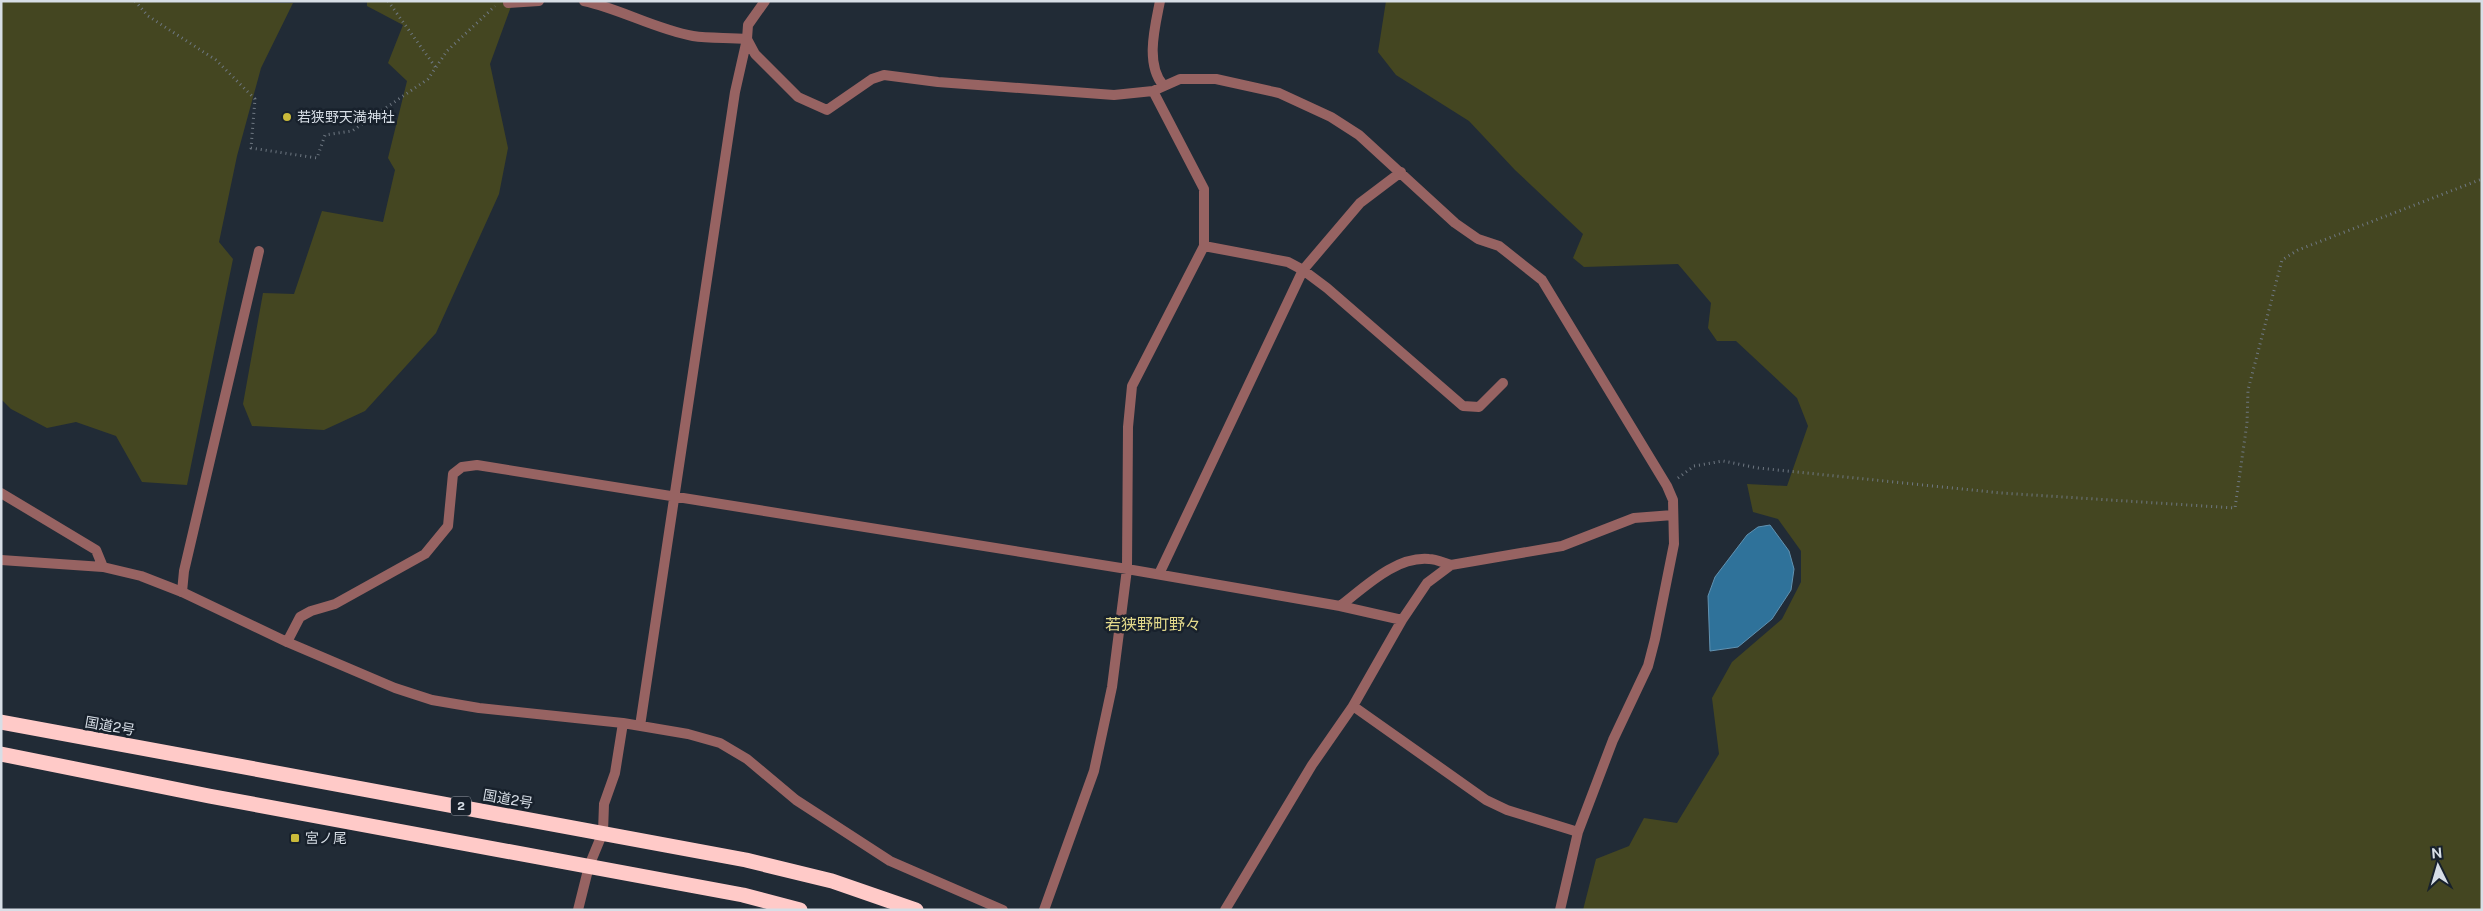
<svg xmlns="http://www.w3.org/2000/svg" width="2483" height="911" font-family="'Public Sans','Noto Sans JP',sans-serif">
<style>
.green{fill:#444621}
.water{fill:#2f729a;stroke:#6192b1}
.lines{fill:none;stroke-linecap:round;stroke-linejoin:round}
.path{stroke:#6f7882;stroke-width:3;stroke-dasharray:1 4;stroke-linecap:butt}
.lane{stroke:#976362;stroke-width:10}
.street{stroke:#976362;stroke-width:10}
.highway{stroke:#ffcac8;stroke-width:15}
.poi-dot{fill:#caba3a;stroke:#18212c;stroke-width:2}
.labels{text-anchor:middle;stroke-width:5;stroke-linejoin:round;paint-order:stroke}
.shield{fill:#18212c;stroke:#9ea5ae;stroke-width:1}
.shield-label{font-size:12px;font-weight:bold;fill:#d7dee6}
.poi-label{font-size:14px;fill:#d7dee6;stroke:#18212c;text-anchor:start}
.street-label{font-size:14px;fill:#d7dee6;stroke:#18212c}
.quarter-label{font-size:16px;fill:#e4da8b;stroke:#18212c}
</style>
<rect width="100%" height="100%" fill="#212b36"/>
<path class="green" d="M1 1 293 3 261 68 237 156 219 242 233 259 187 485 142 482 116 436 76 422 47 428 11 409 1 399Z
M367 1H513L490 64 508 148 499 194 436 333 365 411 324 430 252 426 243 404 263 293 294 294 322 211 383 222 395 170 388 158 407 81 388 63 403 25 367 6Z
M1386 1H2482V910H1583L1596 859 1629 846 1644 818 1677 823 1719 754 1712 698 1732 662 1782 619 1801 582V551L1778 519 1753 512 1747 484 1787 486 1808 426 1797 398 1736 341H1717L1708 328 1711 303 1678 264 1584 267 1573 258 1583 234 1515 170 1469 121 1396 75 1378 52Z"/>
<path class="water" d="M1770 525 1789 551 1794 569 1791 590 1772 619 1738 647 1710 651 1708 596 1715 577 1747 535 1758 527Z"/>
<g class="lines">
<path class="path" d="M135 1 148 16 216 60 255 99 251 148 317 158 325 135 352 131 428 79 447 51 495 6
M388 1 436 68
M1678 478 1694 466 1723 461 1758 468 2001 493 2235 508 2247 423 2248 390 2282 260 2298 250 2482 179"/>
<path class="lane" d="M182 592 184 571 259 251"/>
<path class="street" d="M584 1C621 9 655 29 693 36 710 39 730 37 747 39
M1160 1C1155 27 1145 63 1163 85
M508 3 539 1
M747 39 755 54 798 97 827 110 872 79 884 75 938 82 1114 95 1153 91 1180 79H1216L1279 93 1331 117 1359 135 1455 223 1478 239 1499 246 1542 280 1667 486 1673 500 1674 544 1655 639 1648 666 1613 740 1578 832 1560 910
M1204 246 1288 262 1303 270 1327 288 1463 406 1479 407 1503 383
M1 493 96 550 103 567
M1 560 103 567 141 576 182 592 287 642 395 688 432 700 479 708 623 723 688 734 720 743 747 759 796 800 890 861 1003 910
M1159 574 1303 270 1360 203 1401 172
M1340 606C1364 588 1395 556 1429 559 1436 559 1444 563 1451 565
M287 642 300 617 311 611 335 604 425 554 448 526 453 474 462 467 477 465 1127 569 1340 606 1402 620
M1353 706 1486 800 1507 810 1578 832
M640 726 735 92 747 39 748 25 765 1
M578 910 589 866 603 832 604 804 615 773 623 723
M1044 910 1094 771 1112 687 1127 569 1128 427 1132 386 1204 246V189L1153 91
M1225 910 1312 765 1353 706 1402 620 1427 583 1451 565 1562 546 1634 518 1673 515"/>
<path class="highway" d="M1 722 746 860 832 881 916 910
M1 754 209 796 743 895 800 910"/>
</g>
<g class="poi-dot">
<circle cx="287" cy="117" r="5"/>
<rect x="290" y="833" width="10" height="10" rx="2.5"/>
</g>
<g class="labels">
<rect class="shield" x="451" y="796.5" width="20" height="19" rx="4"/>
<g class="shield-label">
<text x="461" y="810">2</text>
</g>
<g class="poi-label">
<text x="297" y="122">若狭野天満神社</text>
<text x="305" y="843">宮ノ尾</text>
</g>
<g class="street-label">
<text transform="translate(110 726) rotate(10)" y="5">国道2号</text>
<text transform="translate(508 799) rotate(10)" y="5">国道2号</text>
</g>
<g class="quarter-label">
<text x="1153" y="630">若狭野町野々</text>
</g>
</g>
<rect width="2483" height="911" fill="none" stroke="#d7dee6" stroke-width="5"/>
<g transform="translate(2438 866) rotate(355)" stroke="#18212c" stroke-width="4" paint-order="stroke">
<path d="M0-4L9 19L0 12L-9 19Z" fill="#d7dee6"/>
<text y="-8" font-size="14" font-weight="bold" text-anchor="middle" fill="#d7dee6">N</text>
</g>
</svg>
